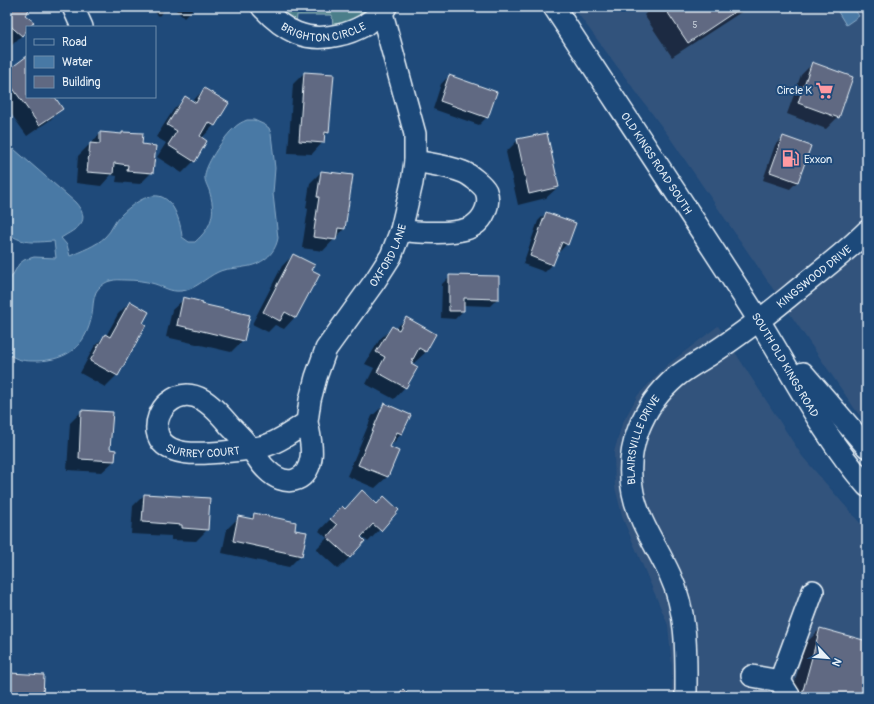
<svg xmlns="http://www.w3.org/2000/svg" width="874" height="704" font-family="Pangolin,sans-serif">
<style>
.built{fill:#32537c}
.green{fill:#4c7e8a;stroke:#9ab8c1}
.water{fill:#4879a5;stroke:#88a9c6}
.shadow{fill:#0007}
.building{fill:#606982;stroke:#e8f1f8}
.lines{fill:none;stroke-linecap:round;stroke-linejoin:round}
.minor-casing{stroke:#e8f1f8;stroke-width:24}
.minor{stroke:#1f4a7a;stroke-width:21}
.labels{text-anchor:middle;stroke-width:4;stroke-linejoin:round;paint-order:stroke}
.number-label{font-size:9px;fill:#c6cfda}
.street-label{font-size:11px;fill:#e8f1f8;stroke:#1f4a7a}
.poi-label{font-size:11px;fill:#e8f1f8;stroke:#1f4a7a;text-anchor:end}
</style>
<rect width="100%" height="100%" fill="#1f4a7a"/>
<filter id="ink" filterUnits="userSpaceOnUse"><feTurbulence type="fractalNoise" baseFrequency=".025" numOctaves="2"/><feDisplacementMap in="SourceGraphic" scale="8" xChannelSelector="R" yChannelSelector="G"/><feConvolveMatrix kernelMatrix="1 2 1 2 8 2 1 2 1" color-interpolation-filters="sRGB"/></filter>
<g filter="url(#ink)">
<path class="built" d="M573 7H867V423L857 412 668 135Z
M718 326 802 456 860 523H867V697H672V666L668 625 623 519 615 487 614 452 622 424 638 395 666 366Z"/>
<path class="green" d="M271 7H374L366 15 333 27 332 15H297L296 26Z"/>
<path class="water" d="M835 7H853L859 16 846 25Z
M247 120H254L265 125 269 128 271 134 275 168 273 194 278 238C275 255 261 265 244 267 235 269 226 268 218 272 205 278 195 290 181 291 170 292 164 287 155 284 145 281 136 280 125 280 120 280 116 279 110 281 105 282 99 287 96 292 93 298 93 308 92 315 86 346 68 360 37 361 26 361 15 361 7 352L8 283 19 264 24 260 34 257 56 258 54 241C34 242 25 245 7 233V143L75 202C93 222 77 228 61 238L67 245 70 256C81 251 96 246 105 237 112 231 114 221 121 215 129 207 142 197 153 196 173 193 181 223 182 237L189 242H195C213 226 216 212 209 190 207 185 204 180 205 175 206 163 225 136 234 128 238 124 242 122 247 120Z"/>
<path class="shadow" d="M7 7H30L24 15 28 27H27L22 35 10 47 7 44Z
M150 7H167L159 16Z
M173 7H195L184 18Z
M652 7H749L672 57 644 15Z
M27 58V97H54L62 109 50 120 27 136 7 108V72Z
M812 64 838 117 826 129 787 114 801 75Z
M304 73 328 132 324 137 323 142 312 154 288 153 293 84Z
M449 76 487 117 479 125 433 109 441 84Z
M204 89 214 125 202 138 194 161 182 173 157 157 166 143 156 137 174 109 185 98 192 102Z
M101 133 120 135 122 133 141 145 152 172 140 184 116 182 117 176 111 175 101 186 76 183 78 156Z
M783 137 798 181 790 189 763 180 775 145Z
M518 140 558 187 546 198 518 205 506 152Z
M321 172 344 229 323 251 302 248 308 209 306 208 310 183Z
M546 213 567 244 559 252 557 251 553 264 545 272 523 264 538 221Z
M293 255 311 271 313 286 309 290 295 317 284 329 275 325 268 332 252 324 282 266Z
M450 276 498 298 490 306 463 305V311L455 319 441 318 442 284Z
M184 299 201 305 243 340 231 352 166 337 172 310Z
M130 302 142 323 145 325 117 375 105 387 80 373 94 347 105 335 106 336 118 314Z
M406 319 426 352 414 363 411 361 405 387 394 399 366 384 374 368 365 364 380 339 392 328 395 329Z
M384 405 401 434 389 448 398 451 387 477 375 488 347 476 372 416Z
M82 411 109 450 114 461 102 472 67 470 70 423Z
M144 495 207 530 196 541 171 540V536L131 534 133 506Z
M384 497 398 510 368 542 361 535 350 557 338 569 316 549 327 538 319 531 342 507 345 510 376 505Z
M255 514 294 530 301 555 289 567 222 553 227 529 239 517 249 519Z
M820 629 867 642V697H791L805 644Z
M10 674 42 697H7V677Z
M173 694 175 697H168Z"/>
<path class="building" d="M7 7H31L25 15 34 22 30 27H27V30L22 36 7 23Z
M664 7H742L688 43Z
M27 56V97H55L63 109 39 125 7 80V71Z
M812 62 853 77 839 118 798 103Z
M304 72 334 74 329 133 325 132 324 143 299 141Z
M449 75 497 92 488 118 440 101Z
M204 88 229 103 215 126 208 122 200 136 207 141 195 162 168 145 177 131 167 125 185 96 196 103Z
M100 132 122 134V132L143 133 142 144 156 146 153 173 127 171 128 165 114 163 113 174 87 172 90 143 100 144Z
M547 133 559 187 529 194 517 139Z
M783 136 811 146 798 182 770 172Z
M321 171 353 175 345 229 338 228 336 240 313 237 319 197H317Z
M546 212 576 223 568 245 562 242 553 265 530 256Z
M293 254 315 265 312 270 320 274 314 286H313L296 318 285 312 280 321 263 312Z
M449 275 499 276V299L464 298V311H449Z
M183 297 203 302 202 304 250 315 244 341 177 325Z
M130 301 149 312 143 323 146 325 118 376 90 361 105 334 110 337Z
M406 317 436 334 426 352 419 348 411 363 418 367 406 388 377 372 385 357 376 352 392 326 399 330Z
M384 403 411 415 402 434 397 432 390 447 399 451 388 477 358 465Z
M81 410 113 412 110 449 116 450 115 461 79 459Z
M362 490 377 504 384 496 399 510 381 531 373 524 361 537 365 541 350 558 327 537 337 525 330 519 342 506 345 509Z
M144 494 210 498 208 530 182 528V525L142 522Z
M254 513 296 522 295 530 307 532 302 556 233 541 238 516 253 519Z
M820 628 867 641V697H798L802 694Z
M10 673 44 675 43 697H9Z
M403 689 411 697H396Z
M249 692 254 697H244Z"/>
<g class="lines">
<defs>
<g id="minor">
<path d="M73 7 82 27"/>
<path id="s1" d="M262 7C284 31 306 43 339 35 349 33 356 30 365 25 372 19 381 15 386 7"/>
<path id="s2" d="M554 7C622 111 691 214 758 319 793 375 823 436 867 486"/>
<path d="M401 230C418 233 459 235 473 226 484 219 491 204 486 191 483 185 469 174 463 172 448 166 430 164 415 161"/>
<path d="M803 373 867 447"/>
<path id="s3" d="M307 422C309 433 313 446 311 458 307 484 284 487 267 470 260 464 256 455 250 448 244 440 237 433 230 426 215 408 193 382 168 403 160 410 156 421 157 431 162 461 211 453 232 451 243 450 254 449 265 446 280 441 294 431 307 422L310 400 316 377 326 349 375 281 391 256 401 230 412 183 415 161V134L382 13"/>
<path d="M752 676 780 681 790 697"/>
<path d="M780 681 813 591"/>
<path id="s4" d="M686 697C686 656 688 614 670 575 658 548 639 523 633 493 624 450 642 406 676 377 687 368 699 362 711 354 727 344 743 332 758 321 776 308 794 292 812 278 831 263 850 248 867 231"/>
</g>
</defs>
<use href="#minor" class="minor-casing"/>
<use href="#minor" class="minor"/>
</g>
</g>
<defs>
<symbol id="supermarket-bare" viewBox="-9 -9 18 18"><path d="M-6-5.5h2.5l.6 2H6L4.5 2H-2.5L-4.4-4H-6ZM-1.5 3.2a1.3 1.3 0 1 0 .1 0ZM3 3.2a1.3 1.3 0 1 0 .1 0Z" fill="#ff9aa2" stroke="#1f4a7a" stroke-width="2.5" paint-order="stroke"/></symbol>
<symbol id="fuel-bare" viewBox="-9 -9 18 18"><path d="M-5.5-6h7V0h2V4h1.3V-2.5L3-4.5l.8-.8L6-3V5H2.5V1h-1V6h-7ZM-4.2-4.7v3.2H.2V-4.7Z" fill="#ff9aa2" stroke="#1f4a7a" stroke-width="2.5" paint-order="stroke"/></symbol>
</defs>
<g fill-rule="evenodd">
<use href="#supermarket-bare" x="812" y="78" width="25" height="25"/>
<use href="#fuel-bare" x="778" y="146" width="25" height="25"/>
</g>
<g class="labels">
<g class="number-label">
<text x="695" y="28">5</text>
</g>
<g class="street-label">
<text dy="4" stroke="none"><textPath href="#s1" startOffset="71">BRIGHTON CIRCLE</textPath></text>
<text dy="4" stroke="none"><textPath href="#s2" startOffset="187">OLD KINGS ROAD SOUTH</textPath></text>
<text dy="4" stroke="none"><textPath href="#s3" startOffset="616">OXFORD LANE</textPath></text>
<text dy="4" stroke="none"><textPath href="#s4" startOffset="515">KINGSWOOD DRIVE</textPath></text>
<text dy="4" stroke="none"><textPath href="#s2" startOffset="426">SOUTH OLD KINGS ROAD</textPath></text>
<text dy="4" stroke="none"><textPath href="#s4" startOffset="270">BLAIRSVILLE DRIVE</textPath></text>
<text dy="4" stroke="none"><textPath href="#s3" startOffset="316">SURREY COURT</textPath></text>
</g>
<g class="poi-label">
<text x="812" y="94">Circle K</text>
<text x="804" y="163" text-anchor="start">Exxon</text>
</g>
</g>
<rect width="874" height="704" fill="none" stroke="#1f4a7a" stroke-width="24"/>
<rect x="12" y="12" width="850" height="680" fill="none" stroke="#e8f1f8" stroke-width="1.5" filter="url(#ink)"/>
<rect x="26" y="26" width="130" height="72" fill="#1f4a7a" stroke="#6f8dac"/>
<rect x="34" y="39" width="20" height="6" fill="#1f4a7a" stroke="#6f8dac"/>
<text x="62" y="46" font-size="12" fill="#e8f1f8">Road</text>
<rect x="34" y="56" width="20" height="12" fill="#4879a5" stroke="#6f8dac"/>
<text x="62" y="66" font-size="12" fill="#e8f1f8">Water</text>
<rect x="34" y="76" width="20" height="12" fill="#606982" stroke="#6f8dac"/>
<text x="62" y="86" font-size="12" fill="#e8f1f8">Building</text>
<g transform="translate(828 658) rotate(116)" stroke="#1f4a7a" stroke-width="3" paint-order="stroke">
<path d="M0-3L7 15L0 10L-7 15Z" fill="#e8f1f8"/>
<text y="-6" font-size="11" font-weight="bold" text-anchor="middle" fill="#e8f1f8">N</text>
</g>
</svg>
